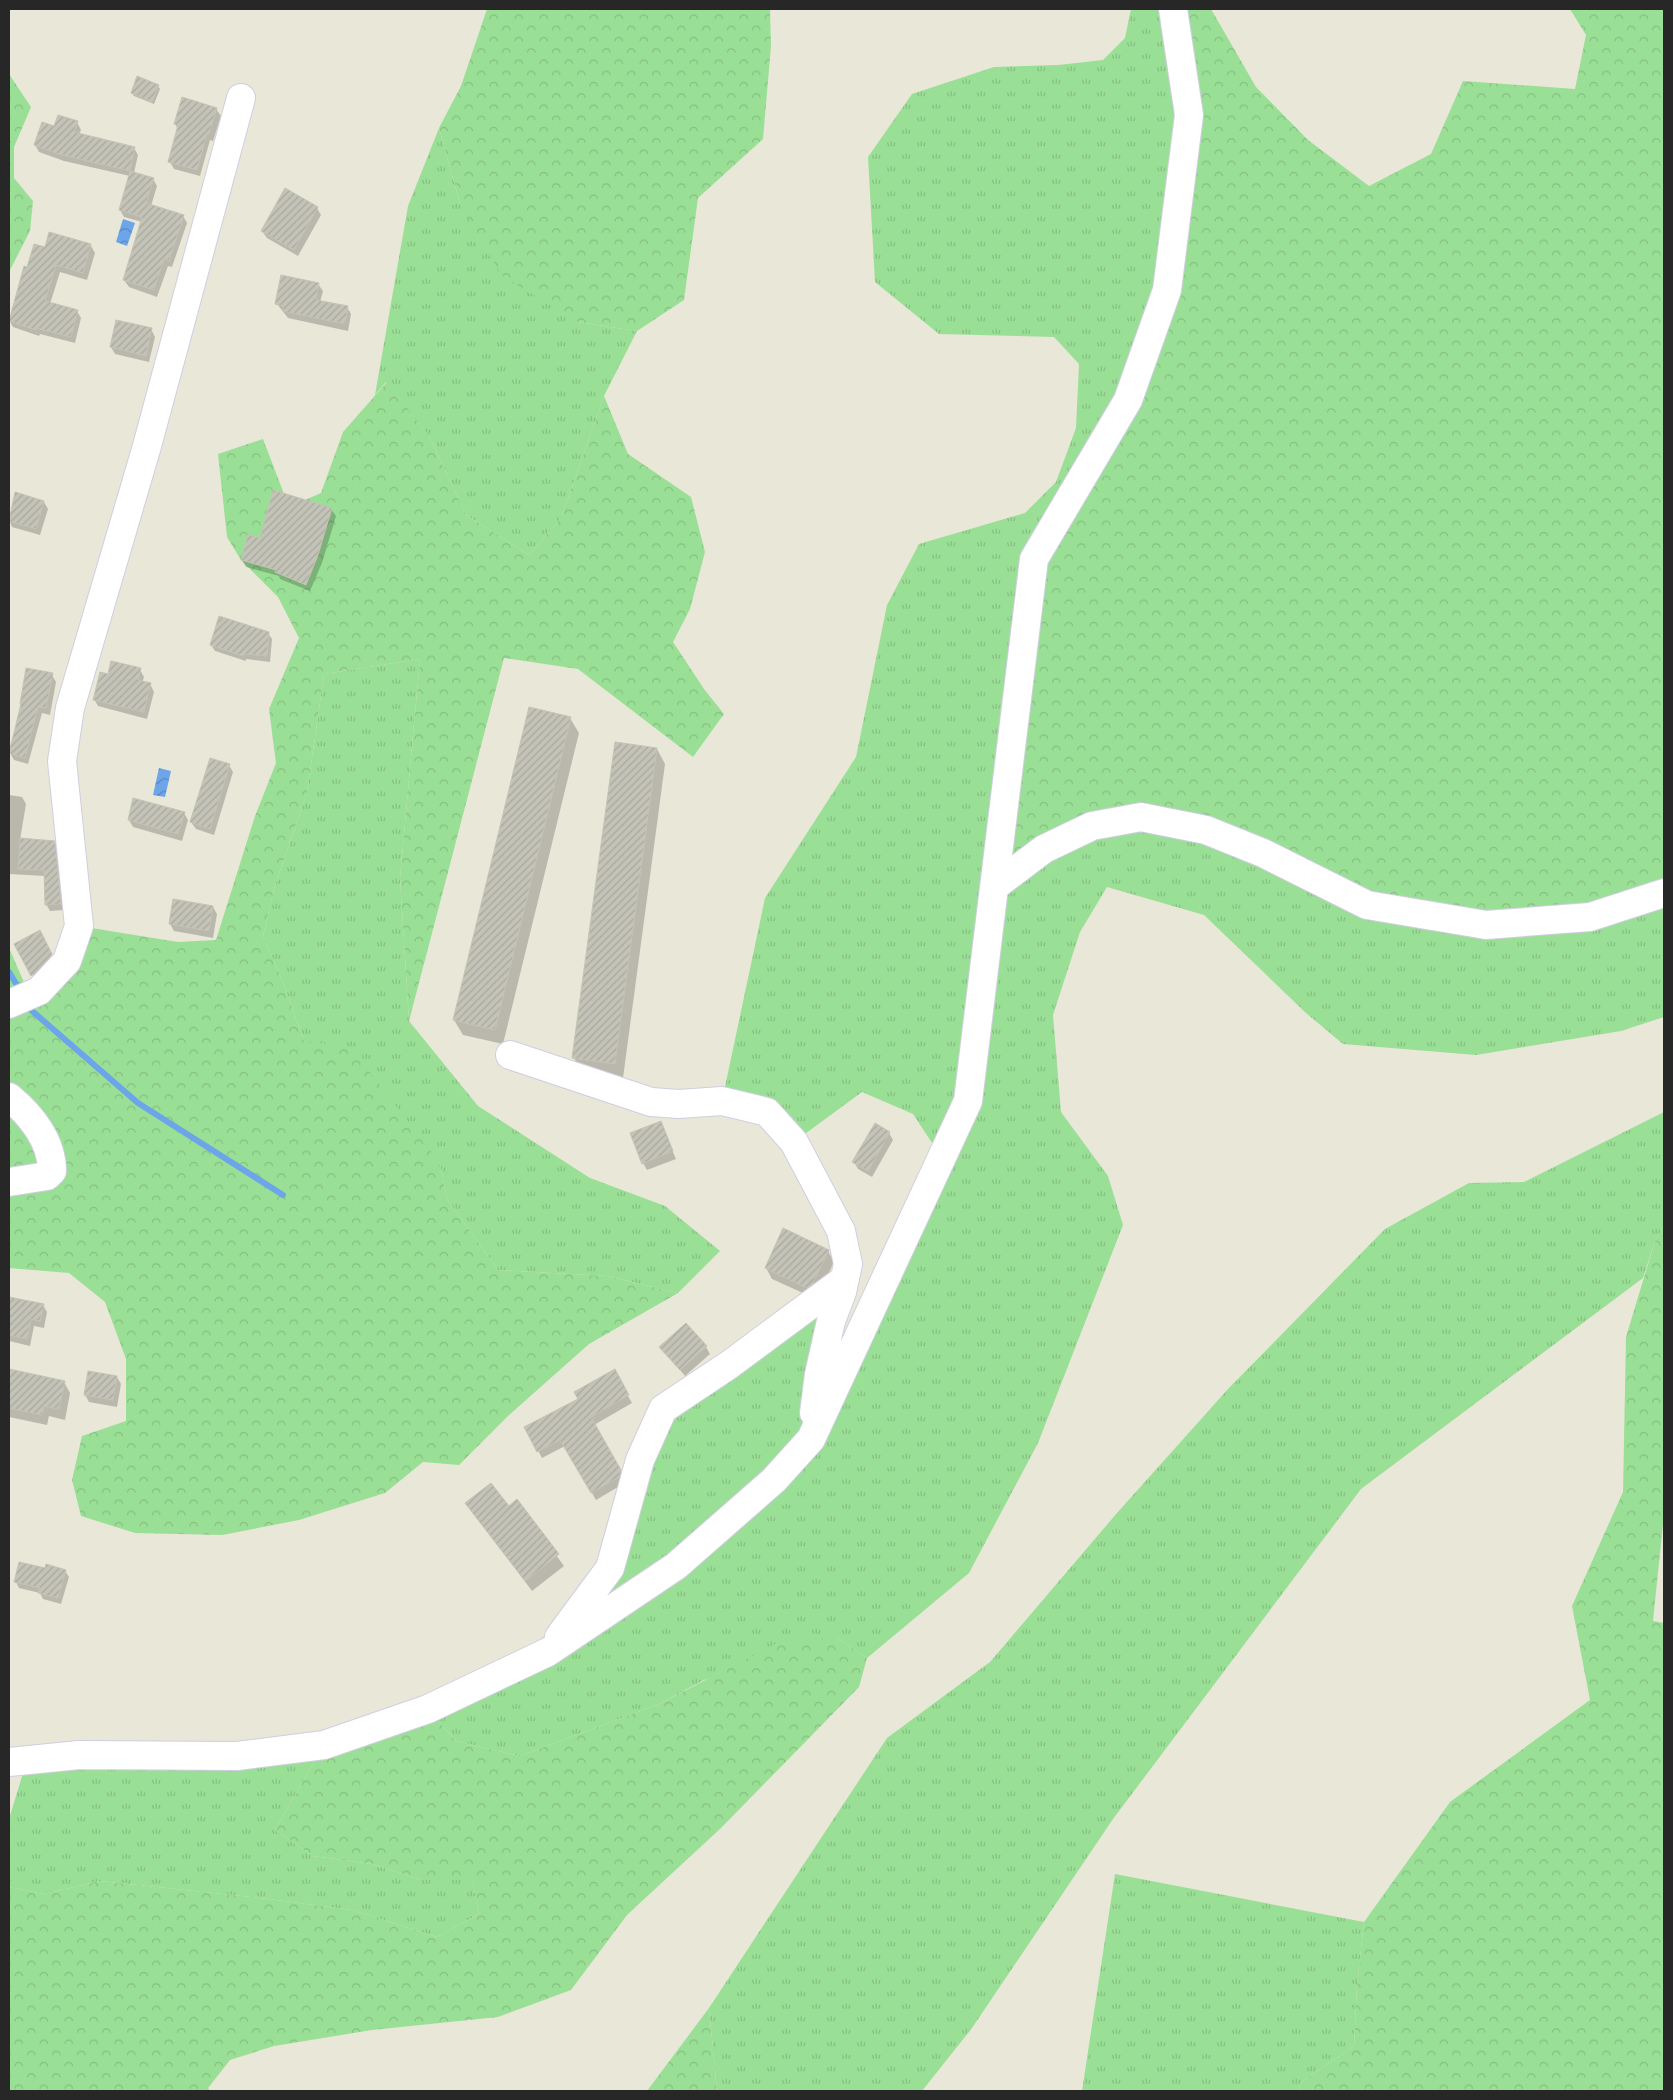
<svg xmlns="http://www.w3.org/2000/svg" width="1673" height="2100" font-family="Cabin,sans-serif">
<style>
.grass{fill:url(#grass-tufts)}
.forest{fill:url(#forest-crowns)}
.water{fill:url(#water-waves)}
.shadow{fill:#0003}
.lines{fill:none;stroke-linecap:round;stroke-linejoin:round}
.stream{stroke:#6da5e9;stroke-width:6}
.building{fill:url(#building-hatch);stroke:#c4c3b3}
.minor-casing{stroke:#d0cee0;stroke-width:30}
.minor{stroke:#fff;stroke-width:28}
</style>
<defs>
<pattern id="grass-tufts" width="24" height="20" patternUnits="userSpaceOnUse" patternTransform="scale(1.25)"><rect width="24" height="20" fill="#9adf96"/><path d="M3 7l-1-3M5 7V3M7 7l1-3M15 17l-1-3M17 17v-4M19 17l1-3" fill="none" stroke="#85bf81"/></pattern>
<pattern id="forest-crowns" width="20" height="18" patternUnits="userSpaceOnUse" patternTransform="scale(1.25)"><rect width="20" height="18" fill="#9adf96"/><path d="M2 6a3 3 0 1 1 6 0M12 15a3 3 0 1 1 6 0" fill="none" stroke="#85bf81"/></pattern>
<pattern id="water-waves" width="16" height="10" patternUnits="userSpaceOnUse" patternTransform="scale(1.25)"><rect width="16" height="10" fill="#6da5e9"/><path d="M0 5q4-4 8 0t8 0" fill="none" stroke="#5a86bd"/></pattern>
<pattern id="building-hatch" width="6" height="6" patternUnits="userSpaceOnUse" patternTransform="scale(1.25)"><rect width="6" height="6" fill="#c4c3b8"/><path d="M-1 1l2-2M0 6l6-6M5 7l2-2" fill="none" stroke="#a8a89e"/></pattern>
</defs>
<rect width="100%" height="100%" fill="#e9e7d8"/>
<path class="grass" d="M1131 9H1173L1189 115 1141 817 1664 893V1017L1621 1031 1476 1055 1343 1044 1306 1013 1204 915 1107 887 1080 932 1053 1015 1061 1112 1108 1176 1123 1225 1038 1443 969 1573 867 1658 836 1637 704 1680 659 1704 520 1756 456 1741 428 1709 548 1652 610 1568 663 1409 845 1279 811 1437 942 1158 913 1114 862 1092 794 1142 722 1101 765 898 856 757 887 605 919 544 1025 513 1056 482 1076 428 1079 364 1054 337 939 334 875 282 868 157 912 94 994 67 1058 65 1103 60 1125 38Z
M439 128 460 204 578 322 637 331 604 396 561 518 529 555 466 515 429 436 386 382 375 395 408 206Z
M420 659 400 878 409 1021 478 1106 590 1178 665 1206 720 1251 678 1293 607 1276 498 1270 447 1199 440 1163 304 1041 283 982 263 936 275 885 307 793 324 674Z
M1664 1112V1226L1655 1241 1643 1278 1361 1489 1113 1819 972 2028 922 2091H717L709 2008 887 1738 990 1662 1117 1513 1228 1389 1385 1229 1469 1183 1524 1182Z
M324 1745 275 1830 313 1856 372 1864 421 1880 472 1879 479 1914 437 1937 352 1910 269 1899 100 1881 44 1894 9 1887V1819L27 1760Z
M1115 1874 1364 1922 1357 1986 1354 2046 1300 2083 1299 2091H1082Z"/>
<path class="forest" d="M487 9H770L771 46 763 139 698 198 684 300 637 331 578 322 501 275 460 204 439 128 461 86Z
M1173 9H1211L1256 87 1308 140 1369 186 1431 154 1463 81 1575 89 1586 35 1570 9H1664V893L1590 917 1367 905 1141 817 995 886 1034 559 1128 400 1167 290 1189 115Z
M9 74 31 107 14 147V178L33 201 30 231 9 272Z
M387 382 429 436 466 515 529 555 561 518 604 396 628 454 691 497 705 552 690 609 673 642 704 689 724 714 693 757 578 669 504 658 409 1021 400 878 420 659 324 674 307 793 275 885 263 936 283 982 304 1041 350 1047 440 1163 447 1199 498 1270 607 1276 678 1293 589 1344 508 1416 459 1465 423 1462 385 1493 299 1520 222 1535 135 1533 81 1516 72 1480 82 1436 126 1421V1359L105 1302 69 1273 9 1268V948L30 996 79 926 178 942 216 940 255 816 276 763 269 709 299 638 278 597 241 560 227 537 218 454 263 439 289 507 321 493 343 432Z
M1664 1226V1514L1653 1621 1664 1623V2091H1299L1300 2083 1354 2046 1357 1986 1364 1922 1450 1802 1590 1700 1572 1606 1623 1492 1626 1337 1655 1241Z
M836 1637 867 1658 859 1687 721 1828 627 1915 571 1990 498 2017 372 2030 274 2046 230 2060 208 2088 210 2091H9V1887L44 1894 100 1881 269 1899 352 1910 437 1937 479 1914 472 1880H421L372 1864 313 1856 275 1830 324 1745 428 1709 456 1741 520 1756 659 1704 779 1642Z
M709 2008 717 2091H647Z"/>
<path class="water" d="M123 219 135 223 127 246 116 242Z
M159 768 171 771 165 797 153 795Z"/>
<path class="shadow" d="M158 86 160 89 154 104 134 96 132 93Z
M216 109 221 116 213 141 210 140 200 176 174 169 170 162 178 129 175 124Z
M77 122 81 130 79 135 134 148 138 155 134 173 153 179 157 186 151 206 183 216 187 223 172 267 168 266 157 297 129 287 124 280 142 222 124 217 120 210 130 176 64 161 39 152 35 145 55 128Z
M317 208 321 215 298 256 267 238 262 231Z
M91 246 95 253 87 280 60 272 50 304 77 311 81 318 75 343 40 334 39 336 13 327 9 320 25 268 28 269 45 249Z
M318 284 323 291 320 302 347 307 351 314 348 331 288 318 277 304Z
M151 329 155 337 149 362 115 354 111 347Z
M16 494 44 502 48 509 40 535 12 527 9 519Z
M331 509 336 516 322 563 310 591 280 579 279 576 246 567 242 560 260 539Z
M268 633 272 639 270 662 246 659V661L215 651 211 645Z
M140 670 144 677 142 683 150 684 154 692 147 719 98 706 94 699 108 676Z
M52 675 56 682 50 715 42 713 28 764 14 760 10 753Z
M570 718 579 733 503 1044 463 1035 454 1020Z
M657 749 665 764 623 1078 582 1072 574 1058Z
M229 765 233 772 214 835 196 829 191 822Z
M9 795 22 797 26 804 20 840 54 842 58 849 64 910 50 911 46 904 45 876 9 874Z
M184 813 188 820 182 841 133 827 129 820Z
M213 907 217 914 213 938 174 931 170 924Z
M43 939 55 962 36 982 16 944Z
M660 1122 676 1159 647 1170 643 1163Z
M889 1133 893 1140 872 1177 858 1169 854 1162Z
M828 1251 834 1262 819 1294 814 1298 772 1279 766 1268Z
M9 1298 43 1305 47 1312 44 1328 34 1326 30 1346 9 1341Z
M661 1347H706L710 1354 685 1376Z
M9 1370 64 1382 70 1393 65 1420 49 1416 47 1425 9 1417Z
M614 1371 632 1403 594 1425 624 1478 623 1484 596 1500 565 1446 542 1458 526 1428 580 1400Z
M117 1377 121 1384 117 1407 89 1402 85 1395Z
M517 1501 564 1566 532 1591 467 1503 508 1508Z
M46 1570 65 1571 69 1577 61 1604 43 1599 40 1593 19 1588 16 1582Z"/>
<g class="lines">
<path class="stream" d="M9 972 21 992
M27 1003 31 1010 138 1103 283 1195"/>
</g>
<path class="building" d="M137 76 159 85 152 102 131 93Z
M182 97 217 108 209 134H207L197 170 168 162 178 125 174 124Z
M58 115 78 121 74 132 135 147 130 171 59 154 34 145 42 122 54 126Z
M130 171 154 178 146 203 184 215 169 261 164 259 154 290 123 280 142 217 119 210Z
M285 188 318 207 294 250 261 231Z
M49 232 91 244 83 273 56 265 45 301 78 310 71 337 36 328V330L9 321 24 266 27 267 34 244 45 247Z
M281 275 319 283 316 300 348 306 345 324 283 311V306L275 304Z
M116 320 152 328 146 356 110 347Z
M273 490 332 508 318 555 306 585 275 572 276 570 241 560 248 534 260 538Z
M15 492 44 501 36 529 9 521Z
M219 616 269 632 267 656 243 654V656L210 645Z
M111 661 141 668 138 680 151 683 144 712 93 700 100 672 108 674Z
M26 668 53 673 46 708 38 707 25 758 9 753 21 704H20Z
M529 707 571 717 495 1030 453 1020Z
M615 742 657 748 615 1064 572 1058Z
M210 758 230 764 210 829 190 822Z
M133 798 185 812 178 834 128 820Z
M20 838 55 841 61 904 45 905 44 870 18 869Z
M173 899 213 906 209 931 169 924Z
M40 930 52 954 31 976 14 944Z
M661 1121 673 1151 642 1164 630 1133Z
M875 1123 890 1132 868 1171 852 1162Z
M783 1228 829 1250 813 1283 807 1288 765 1268Z
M9 1297 44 1304 40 1321 31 1319 27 1339 9 1335Z
M686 1323 707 1346 680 1370 659 1347Z
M9 1369 65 1381 59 1409 44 1406 42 1415 9 1408Z
M615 1369 629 1395 591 1417 621 1470 619 1477 591 1493 560 1440 537 1452 524 1427 578 1399 574 1392Z
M88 1371 117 1376 113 1400 84 1395Z
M491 1483 509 1506 517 1499 559 1554 525 1581 465 1503Z
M19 1562 45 1568 46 1564 66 1570 58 1598 38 1593 40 1588 14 1582Z"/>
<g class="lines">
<defs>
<path id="minor" d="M995 886 1044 849 1092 826 1141 817 1206 830 1263 853 1367 905 1486 925 1590 917 1664 893
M9 1004 39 991 67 961 79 926 62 761 70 708 147 446 241 98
M510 1055 651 1102 679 1104 722 1101 767 1112 794 1142 841 1231 848 1264 842 1292 831 1321 819 1374 814 1413
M9 1097C31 1115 52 1141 52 1171L47 1176 9 1182
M559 1637 610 1568 640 1460 663 1409 729 1365 845 1279
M9 1762 79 1755 237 1756 324 1745 428 1709 548 1652 676 1566 774 1480 811 1439 968 1101 1034 559 1128 400 1167 290 1189 115 1173 9"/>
</defs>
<use href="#minor" class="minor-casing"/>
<use href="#minor" class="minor"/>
</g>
<rect width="1673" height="2100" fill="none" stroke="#272727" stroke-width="20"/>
</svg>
